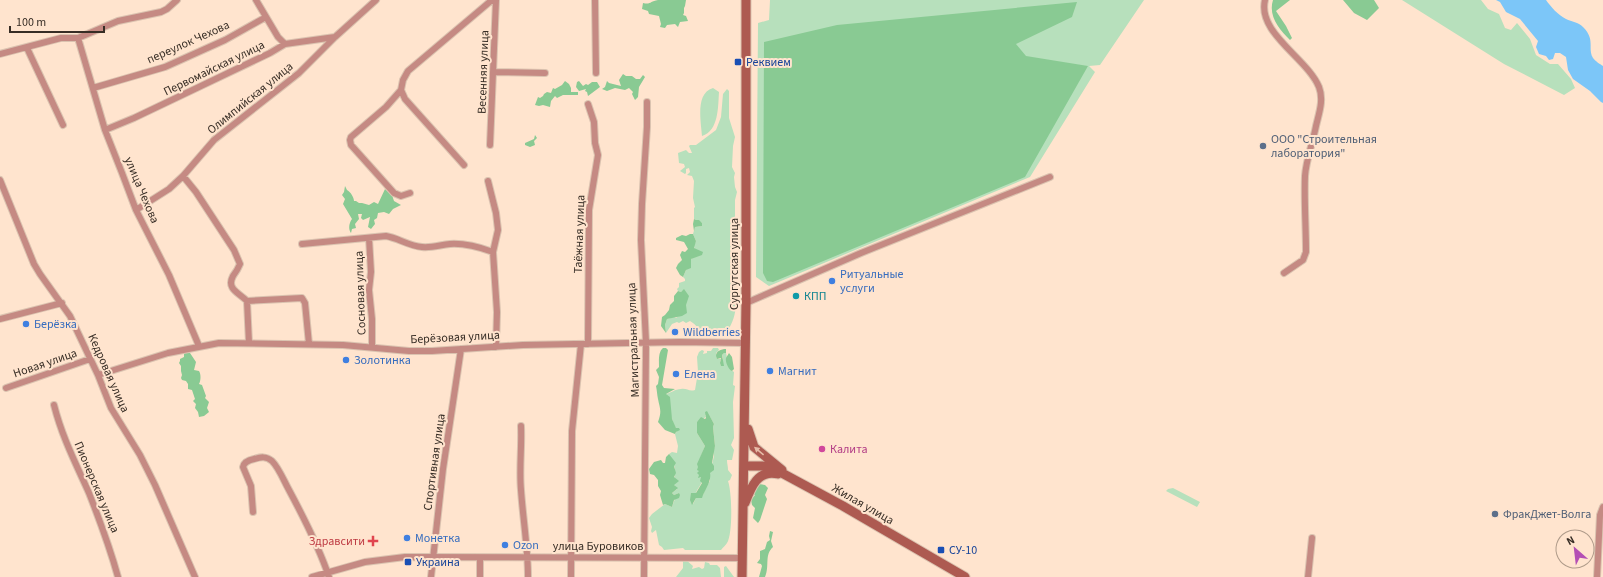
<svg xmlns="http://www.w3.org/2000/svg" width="1603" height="577" font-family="'Source Sans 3',sans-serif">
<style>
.green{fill:#b7e0bc;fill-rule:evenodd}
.forest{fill:#89ca93}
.water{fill:#7cc6f8}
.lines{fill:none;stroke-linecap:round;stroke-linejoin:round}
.minor-casing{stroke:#dbc3b0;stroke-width:8}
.secondary-casing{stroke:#dbc3b0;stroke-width:11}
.minor{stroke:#c58a83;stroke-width:6}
.secondary{stroke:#ad5a51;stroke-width:9}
.oneway{fill:#e6bba8}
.transit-dot{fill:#1a4fb4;stroke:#ffe4ce;stroke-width:1.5}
.service-dot{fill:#5c6f8a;stroke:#ffe4ce;stroke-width:1.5}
.shop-dot{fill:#3f7fe0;stroke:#ffe4ce;stroke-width:1.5}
.culture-dot{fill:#0f9aa8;stroke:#ffe4ce;stroke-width:1.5}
.hotel-dot{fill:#d1479c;stroke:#ffe4ce;stroke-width:1.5}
.health-dot{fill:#e0444e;stroke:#ffe4ce;stroke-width:1.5}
.labels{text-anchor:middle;stroke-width:4;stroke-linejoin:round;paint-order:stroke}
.street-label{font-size:12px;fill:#372d25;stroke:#ffe4ce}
.transit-label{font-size:12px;fill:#164399;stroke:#ffe4ce;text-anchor:start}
.service-label{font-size:12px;fill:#4e5e75;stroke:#ffe4ce;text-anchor:start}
.shop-label{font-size:12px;fill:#366cbe;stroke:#ffe4ce;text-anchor:start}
.culture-label{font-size:12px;fill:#0d838f;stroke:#ffe4ce;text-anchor:start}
.hotel-label{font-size:12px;fill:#b23c85;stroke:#ffe4ce;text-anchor:start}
.health-label{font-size:12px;fill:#be3a42;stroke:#ffe4ce;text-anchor:end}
</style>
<rect width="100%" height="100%" fill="#ffe4ce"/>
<path class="green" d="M770 0H1144L1100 65 1089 66 1095 72 1030 177 769 286 756 277 758 23 769 20Z
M1402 0H1481L1488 9 1499 14 1505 28 1511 30 1517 23 1530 39 1536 55 1550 64H1558L1571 79 1575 88 1564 95 1504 64Z
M713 88 719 92C718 106 719 131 702 136 701 122 695 93 713 88Z
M727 89 729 91V118L735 137 733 146 732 167 735 173 734 177 735 187 737 192 735 200V234L736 239 732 253 736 260 733 283 734 286 732 291C739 303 735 319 728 330L719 332 715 335H702C697 328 698 326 690 321L686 323 683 321 679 323 677 322 672 324 666 333 665 325 667 319 674 317 676 318 686 311 683 291 681 292 678 291 677 289 679 287V283L685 281V279L683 277 691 259 695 256 694 245 696 241 693 234 695 227 702 226V223L694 219V208L695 207 693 198 694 181 692 176 687 175 690 172 689 168 686 169V173L685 174 680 171 685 167 684 164 679 163 678 153 686 150 689 153H692L689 146 690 145H696L716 130 721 117 723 94Z
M713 348H718L719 350 716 353 717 359H721L720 361 721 366 723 358 722 355 724 353H726C728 360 727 369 734 372L733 385 735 386 733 402 734 438 731 445 734 450 732 460H727C727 464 728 466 728 470L732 475 730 480 728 481C732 492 733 533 727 543 726 545 723 547 721 550H685L683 548 664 550 662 547 659 545 656 530 652 533 651 531 652 527 649 518 652 514 665 504 672 507 674 501 679 493 674 495 672 493 677 489 674 485 675 468 669 454 672 452 677 453 678 446 675 434 677 431C676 427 673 424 672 419 668 409 672 405 666 394 671 393 675 389 681 389 687 388 689 392 695 390L698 372 697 357 699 352 702 350 704 351 703 354 707 353V351H711ZM705 415 710 417 714 424 713 427 715 446 713 451 714 456 710 473V481L706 487 703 495 696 498 693 504 691 502 693 494 696 493C698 486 706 482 699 475V461L705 446 697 433V422L706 417Z
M1173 488 1200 502 1197 507 1166 491 1168 489Z
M683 560H686L693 566 692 569 699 567 702 569 704 568 705 562 709 563 710 565H717L720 568 721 577H676L683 568Z
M726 566 734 577H724V567Z"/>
<path class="forest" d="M658 0H686L685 6 684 8V13L683 15 686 16 688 21 680 22 678 27 675 24 667 25 665 28 660 27 661 24 659 16 649 14 648 11 642 9 643 3C651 5 650 1 658 0Z
M1273 0H1290L1276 11 1286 26 1292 38 1290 40C1279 29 1268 16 1273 0Z
M1343 0H1374L1379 8 1367 20 1354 13Z
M1077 2 1072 17 1016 44 1026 56 1088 66 1025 177 773 282 767 281 763 273 764 42 837 25Z
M623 74 626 76H632L636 79H640L643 75 645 77 639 87 638 97 635 100 632 94 633 92 629 88 625 90 615 88 607 91 602 89 605 87 607 81 609 83 621 86 619 80Z
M565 81 569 84 571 88V92H578V95H563L557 98 555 96 551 101 550 107 543 105 539 106 535 105 538 97 540 98 543 96 544 94 547 92 551 93 553 88 555 89 562 85Z
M579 81 583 86 586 84 588 85 592 82H597L600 87 588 96 587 92 585 91 586 89 579 91 576 87 577 82Z
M535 135 537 138 534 141 535 145 530 147 525 145V143L534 139Z
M345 186 347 190C351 192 354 198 354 201H356L359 203H362L369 205 374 202 378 204 385 189 392 195 394 201 401 205 393 209 389 214 384 212 378 213 377 218 374 220 375 224 371 229 368 227 370 217 363 220 361 218 362 214H358L359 219 355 224 356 228 352 229 351 233C348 229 349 223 352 219L343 204 345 199 342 195 344 192Z
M694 219 696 220H699L702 223V226L695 227 694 231 693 224Z
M690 234H693L696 241 694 248 703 252 702 255 691 259V268L686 270 683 277 680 275 676 268 678 264 682 260 680 255 682 251 685 252 688 249 684 242 676 240V238L682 235 686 236Z
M684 289 689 296 686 305 687 313 682 316 667 319 665 325 666 333 661 326 662 317 665 315 669 310 670 305 674 301V296L678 291 681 292Z
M663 348H666L668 350 662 385 664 388 675 389 666 394 670 397 672 419 676 428H679L680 430 676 432 675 434 665 430 658 422C662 411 660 409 658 399 657 395 657 390 656 386L658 384 659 377 656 370 659 367C659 361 658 352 663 348Z
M726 349V353H724L722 355 724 366H721L720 363 721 358 717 359 716 356C716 351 721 349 726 349Z
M186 352 190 353 196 362 194 370 199 371C201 374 201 380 199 384L202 385 206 396 205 398 209 402 207 408 209 412 204 416 199 417 198 412 195 408 196 404 193 401 195 399 192 390 188 389V384L186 381 182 380 181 378 182 375 181 371V366L179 363 180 361V359L184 357V353Z
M729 353 732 357 734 369 732 371C729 370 725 362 726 358 727 356 728 355 729 353Z
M707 411 714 424 713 427 715 446 712 463 714 466V470L710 473C712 481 704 491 702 498H696L692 505 690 500 691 493H696L702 483 700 481 701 477 698 478 699 475 697 473 699 471 697 470 698 467 697 464 705 446 697 433V422L701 417 705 419 706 418 705 412Z
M669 454 676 463 674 466 676 473 674 477 679 481 674 485 678 488 672 493 674 495 679 493 680 495 679 498 674 500 672 507 665 504 663 505 660 495 661 491 658 486V480L654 475 650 474 649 469 654 462 661 460 663 463H665L666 457Z
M759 484 765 485 768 488 765 495 767 499 760 520 758 523 753 518 755 508 752 505 751 500 755 495 753 494Z
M770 531 773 532 771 541 773 547C764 555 770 566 765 577H759L762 566 761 564 757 563 760 559V551L765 549 767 542 770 540 769 536Z"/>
<path class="water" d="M1496 0H1546C1551 7 1558 15 1566 19 1572 22 1578 22 1583 27 1596 40 1587 48 1593 58 1595 61 1600 64 1603 66V103L1601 102 1590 91 1573 79 1568 70 1566 57 1560 53H1555L1553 59 1549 60 1546 56 1539 54 1536 47 1538 41 1520 19 1506 12 1500 2Z"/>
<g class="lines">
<defs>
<path id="minor" d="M256 0 278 37 285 44
M595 0 596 73
M1265 0C1257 33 1307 58 1319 87 1324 100 1319 113 1316 126 1313 142 1306 160 1305 176 1304 201 1306 227 1306 252L1303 260 1284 273
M78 38 105 130 122 173 136 210 169 275 199 346
M27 48 63 125
M0 54 61 38H78L118 21 161 12 167 9 177 0
M494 72 545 73
M93 88 165 67 225 40 266 17
M401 90 386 107 351 137 350 140 351 145 394 193 401 196 410 193
M401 90 403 80 408 71 492 0
M401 90 405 99 464 165
M105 130 134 118 201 86 270 53 285 44 335 37
M490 145 496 0
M183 176 196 192 234 250 240 264C238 269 236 272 233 276 226 289 239 293 247 301
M0 180 34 264 40 274 70 316 98 375 111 408 140 455 155 485 195 577
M488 181 496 213 498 230 493 252 497 312 496 347
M136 210 169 189 183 176 214 140 299 73 335 37 376 0
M369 238 371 272 369 290 372 319V347
M302 244 386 236C398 238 409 246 422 247 432 248 440 245 450 244 465 243 479 247 493 252
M746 303 861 253 1050 177
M0 319 62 303
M249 343 247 301 302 298 305 303 309 344
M588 344 589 210 598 155 595 143 594 122 588 104
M98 375 168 353 219 343 343 345 409 351H432L523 345 680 342 745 343
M6 388 90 359
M54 405C62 437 76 464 89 493 100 521 110 548 118 577
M521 426C522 447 519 469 521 490 523 519 528 548 528 577
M253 512 251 486 243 467C244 462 249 460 254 459 261 457 266 456 272 461 279 468 284 481 289 490 304 518 319 547 329 577
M312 577 365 562 405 557 742 558
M431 577 443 469 461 349
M480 577V558
M571 577 572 431 581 344
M644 577 646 342 641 240 642 204 647 127V102
M1308 577 1312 538
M1597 577 1600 515 1603 507"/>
<path id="secondary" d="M748 429 754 447 782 470
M744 466H763L780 472 843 506 965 577
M745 503C751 487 758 469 778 474
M742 577 746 303V0"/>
</defs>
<use href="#minor" class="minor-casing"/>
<use href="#secondary" class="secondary-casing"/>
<use href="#minor" class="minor"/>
<use href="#secondary" class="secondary"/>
</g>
<defs><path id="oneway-solid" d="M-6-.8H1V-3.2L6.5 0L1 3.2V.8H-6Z"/></defs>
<use class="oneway" href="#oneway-solid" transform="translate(759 451) rotate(-140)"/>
<g class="transit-dot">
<rect x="734" y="58" width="8" height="8" rx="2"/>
<rect x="937" y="546" width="8" height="8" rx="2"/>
<rect x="404" y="558" width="8" height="8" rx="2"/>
</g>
<g class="service-dot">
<circle cx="1263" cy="146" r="4"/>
<circle cx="1495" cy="514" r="4"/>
</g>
<g class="shop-dot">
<circle cx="832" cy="281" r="4"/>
<circle cx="26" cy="324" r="4"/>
<circle cx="675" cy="332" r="4"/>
<circle cx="346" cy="360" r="4"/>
<circle cx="770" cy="371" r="4"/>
<circle cx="676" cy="374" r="4"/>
<circle cx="407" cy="538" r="4"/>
<circle cx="505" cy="545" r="4"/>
</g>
<circle class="culture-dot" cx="796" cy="296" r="4"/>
<circle class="hotel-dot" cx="822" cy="449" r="4"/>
<path class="health-dot" d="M371 535h4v4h4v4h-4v4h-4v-4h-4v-4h4z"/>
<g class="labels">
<g class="street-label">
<text transform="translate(188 42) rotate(-24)" y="4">переулок Чехова</text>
<text transform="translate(214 68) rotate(-26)" y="4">Первомайская улица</text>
<text transform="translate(483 72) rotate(-88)" y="4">Весенняя улица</text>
<text transform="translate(250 98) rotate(-39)" y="4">Олимпийская улица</text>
<text transform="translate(142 190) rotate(67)" y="4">улица Чехова</text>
<text transform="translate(579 234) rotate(-88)" y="4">Таёжная улица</text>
<text transform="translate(734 264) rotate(-90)" y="4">Сургутская улица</text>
<text transform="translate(360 293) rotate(-92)" y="4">Сосновая улица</text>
<text transform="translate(455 337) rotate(-3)" y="4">Берёзовая улица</text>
<text transform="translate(633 340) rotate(-92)" y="4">Магистральная улица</text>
<text transform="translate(45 363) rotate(-19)" y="4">Новая улица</text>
<text transform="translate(109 373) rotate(66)" y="4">Кедровая улица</text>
<text transform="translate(434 462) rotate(-82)" y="4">Спортивная улица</text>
<text transform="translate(97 487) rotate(67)" y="4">Пионерская улица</text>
<text transform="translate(863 504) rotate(30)" y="4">Жилая улица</text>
<text x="598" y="550">улица Буровиков</text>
</g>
<g class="transit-label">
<text x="746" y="66">Реквием</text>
<text x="949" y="554">СУ-10</text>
<text x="416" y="566">Украина</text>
</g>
<g class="service-label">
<text x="1271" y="143">ООО "Строительная<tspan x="1271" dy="14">лаборатория"</tspan></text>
<text x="1503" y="518">ФракДжет-Волга</text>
</g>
<g class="shop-label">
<text x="840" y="278">Ритуальные<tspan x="840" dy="14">услуги</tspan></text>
<text x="34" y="328">Берёзка</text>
<text x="683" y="336">Wildberries</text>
<text x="354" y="364">Золотинка</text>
<text x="778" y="375">Магнит</text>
<text x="684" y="378">Елена</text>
<text x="415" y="542">Монетка</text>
<text x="513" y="549">Ozon</text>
</g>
<g class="culture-label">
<text x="804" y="300">КПП</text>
</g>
<g class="hotel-label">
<text x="830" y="453">Калита</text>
</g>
<g class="health-label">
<text x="365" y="545">Здравсити</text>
</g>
</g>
<g transform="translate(1575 549) rotate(332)"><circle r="19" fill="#ffe4ce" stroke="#af9b8a"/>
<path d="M0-3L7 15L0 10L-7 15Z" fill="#b44fb4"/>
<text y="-6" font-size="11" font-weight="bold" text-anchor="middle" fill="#372d25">N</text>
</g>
<path d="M10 26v6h94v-6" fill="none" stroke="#372d25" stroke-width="2"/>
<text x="16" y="26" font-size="12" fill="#372d25" stroke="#ffe4ce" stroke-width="3" paint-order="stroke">100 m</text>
</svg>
